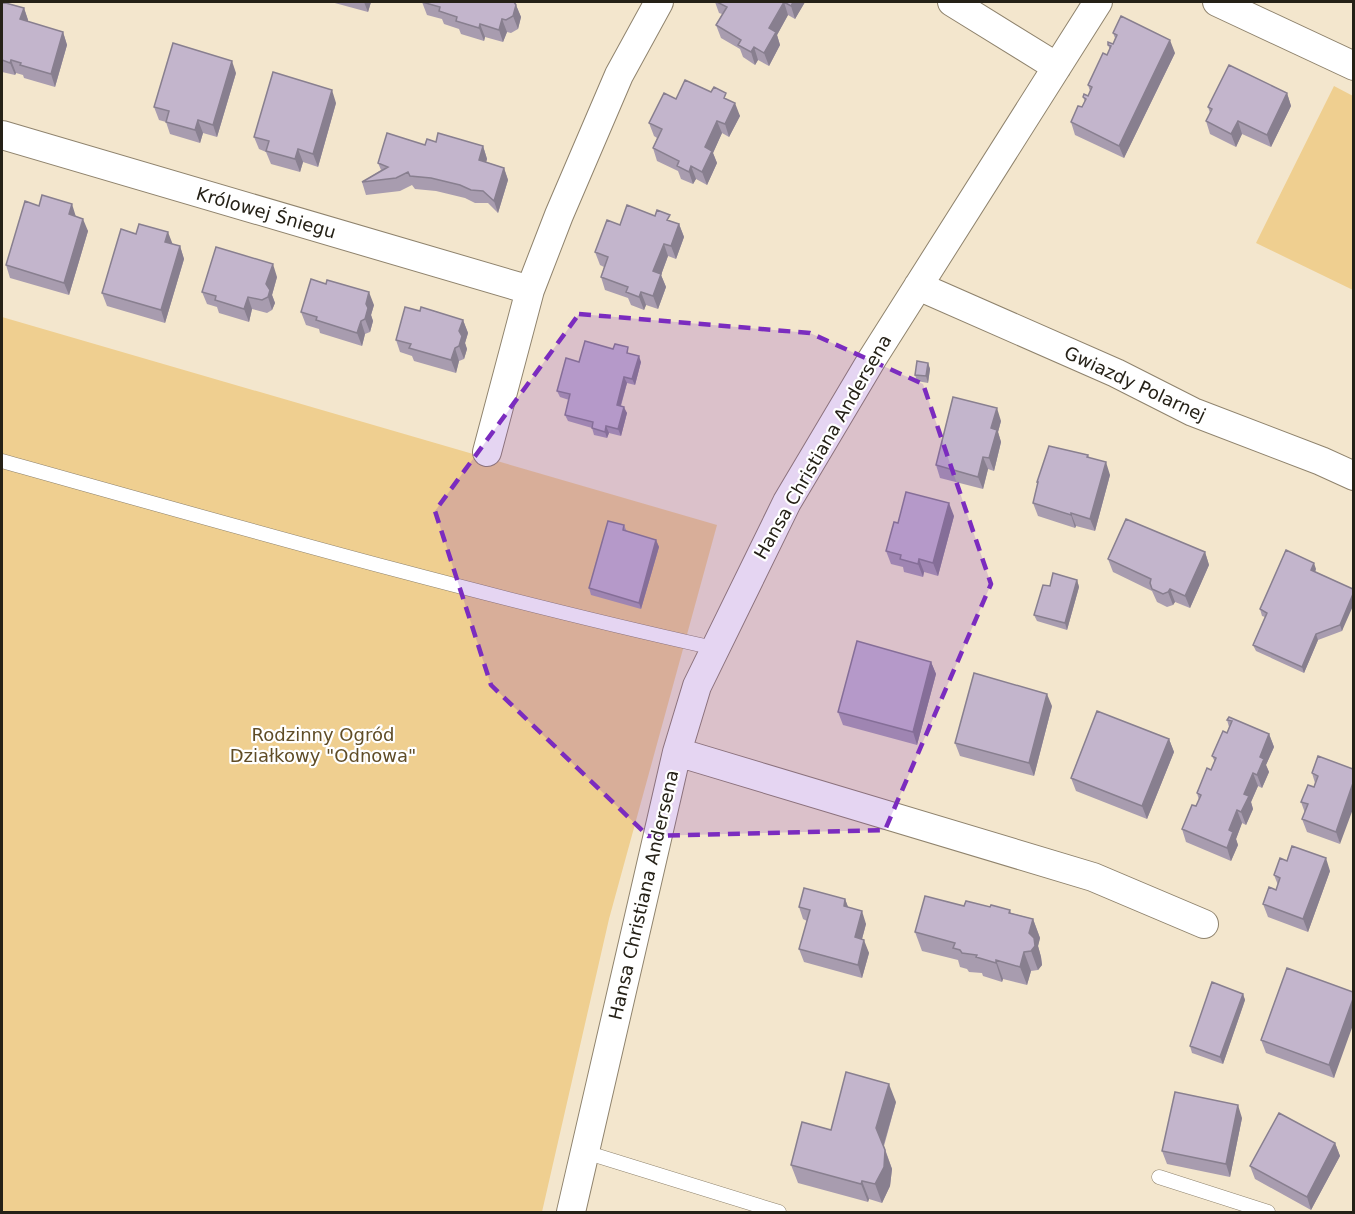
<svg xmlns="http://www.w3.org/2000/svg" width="1355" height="1214" font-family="'DejaVu Sans',sans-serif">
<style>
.green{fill:#efcf90}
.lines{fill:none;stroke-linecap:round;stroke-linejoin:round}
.service-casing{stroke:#8f836d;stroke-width:15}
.minor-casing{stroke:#8f836d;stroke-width:30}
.service{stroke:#fff;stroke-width:14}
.minor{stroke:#fff;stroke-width:28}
.wall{fill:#a89caf}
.shaded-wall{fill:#887f8f}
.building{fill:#c3b5cc;stroke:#887f8f;stroke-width:1.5}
.marked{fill:#7b2cbf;fill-opacity:0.2;stroke:#7b2cbf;stroke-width:4.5;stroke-dasharray:12 8;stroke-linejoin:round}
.labels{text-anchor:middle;stroke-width:4.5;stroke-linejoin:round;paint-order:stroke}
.street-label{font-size:18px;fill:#252117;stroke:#fff}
.park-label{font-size:18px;fill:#5f4c26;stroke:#fff}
</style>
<rect width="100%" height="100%" fill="#f3e6cd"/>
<path class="green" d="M1334 86 1353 96V290L1256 243Z
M2 317 717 525 609 919 542 1212H2Z"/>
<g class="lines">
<defs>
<path id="service" d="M2 461C238 527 475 595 714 648
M585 1152 779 1212
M1159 1177 1268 1212"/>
<path id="minor" d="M952 2 1057 67
M1217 2 1354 66
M2 135 530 290
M918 286 1116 373 1193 412 1321 461 1354 476
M487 452 530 290 559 215 619 75 659 2
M677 752 1093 877 1204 924
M571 1212 677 752 697 686 787 502 872 359 1098 2"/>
</defs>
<use href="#service" class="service-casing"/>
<use href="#minor" class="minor-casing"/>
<use href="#service" class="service"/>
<use href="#minor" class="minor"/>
</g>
<path class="wall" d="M2 2 24 8 28 20V22L63 32 67 45 55 87 24 78 23 75 16 73 15 75 2 72Z
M331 2H371L368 12Z
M422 2 515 3 521 17 518 29 511 33 507 32 503 42 485 37 484 41 461 34 459 29 444 24 442 19 427 15Z
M715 2H805L795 19 788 15 777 35 780 45 769 66 758 60 755 65 743 57 740 49 721 38 716 25 722 14 719 13Z
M1113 33 1175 53 1124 158 1075 135 1071 122 1082 107 1085 102 1083 97 1088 96 1090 91 1088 85 1110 50 1108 45 1113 44 1115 38Z
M236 73 217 137 203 133 200 143 170 134 166 122 159 120 154 107Z
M1287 93 1291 106 1271 147 1242 134 1236 147 1210 134 1206 121 1210 113 1208 107Z
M676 99 729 100 740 116 729 137 722 133 713 153 717 163 707 185 696 179 693 184 681 179 678 171 657 161 653 148 657 138 654 136 649 123Z
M336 103 318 167 303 162 300 172 271 164 266 152 259 149 254 137Z
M425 145 483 146 487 159 486 162 504 168 508 180 498 213 488 203H475L465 198 436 191 415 189 412 185 400 191 366 195 362 182 381 170 378 163Z
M76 216 88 231 69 295 10 278 6 265Z
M672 222 679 224 684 237 676 259 668 256 661 275 666 287 658 309 646 305 644 310 631 305 628 298 605 290 601 277 604 267 600 265 595 252 620 225Z
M173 244 180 246 184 259 165 323 107 306 102 293Z
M277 277 272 295 275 303 272 310 267 313 252 309 249 322 219 313 217 307 207 304 202 292Z
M374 305 371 315 373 321 370 332 365 334 362 346 320 333 319 329 306 325 301 312Z
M420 311 463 320 468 333 465 343 467 349 464 359 459 361 456 373 414 361 412 356 400 352 396 340Z
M630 354 641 362 635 385 627 383 621 406 627 413 621 436 609 433 607 438 594 435 592 428 568 421 565 415 569 400 560 397 557 391Z
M928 363 930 369 928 383 917 381 915 375Z
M1001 421 998 432 1001 442 994 471 988 469 983 489 940 478 936 465Z
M1088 455 1089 457 1110 475 1095 531 1076 526 1075 528 1038 516 1033 503 1038 485 1037 482Z
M954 516 938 576 924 572 923 577 904 572 903 567 891 564 886 551 898 523Z
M624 525 627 532 656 540 659 547 641 609 591 595 589 588Z
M1205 552 1209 565 1190 608 1175 602 1173 605 1167 607 1157 602 1152 591 1113 572 1108 559Z
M1316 569 1315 572 1353 589 1342 631 1318 640 1304 673 1256 651 1253 645 1265 617 1262 616 1260 609Z
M1077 580 1079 587 1067 630 1037 621 1034 615 1050 586Z
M931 662 936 674 917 745 843 725 838 712Z
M1052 706 1034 776 960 756 955 743Z
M1227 720 1269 734 1274 747 1266 765 1269 772 1262 788 1258 786 1251 802 1253 809 1246 825 1242 823 1236 839 1238 845 1231 861 1186 842 1182 829 1196 806 1199 800 1197 793 1211 770 1215 762 1212 756 1227 733 1229 727Z
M1169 739 1174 752 1147 819 1076 791 1071 778Z
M1318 756 1340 844 1307 832 1302 819 1305 813 1301 802 1314 787 1315 783 1312 773Z
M1287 861 1330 871 1308 932 1268 917 1263 904 1276 890 1278 885 1274 875Z
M845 899 848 907 866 924 862 939 869 953 862 978 804 962 799 949 807 921 803 919 799 907Z
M964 906 990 907 1010 910 1011 913 1033 919 1040 938 1038 946 1041 957 1042 965 1038 970 1031 971 1027 985 1003 979 1002 982 983 976 982 973 969 972 967 969 960 967 958 960 922 951 915 932Z
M1353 992 1334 1078 1266 1053 1261 1040Z
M1243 994 1245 1000 1223 1064 1192 1053 1190 1046Z
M896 1102 884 1146 892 1169 890 1186 882 1203 869 1199 868 1202 798 1183 791 1165 831 1130Z
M1242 1118 1230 1177 1167 1164 1162 1151Z
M1335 1143 1340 1156 1311 1210 1255 1179 1250 1166Z"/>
<path class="shaded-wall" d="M364 2H371L368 12Z
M784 2 788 15 777 35 780 45 769 66 764 53 769 28Z
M793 2H805L795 19 791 6Z
M516 5 521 17 518 29 513 16Z
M24 8 28 20 25 32 20 19Z
M502 19 507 32 503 42 499 30Z
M480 24 485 37 484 41 479 28Z
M63 32 67 45 55 87 51 74Z
M1170 40 1175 53 1124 158 1119 146Z
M754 47 758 60 755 65 751 52Z
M11 60 16 73 15 75 10 63Z
M232 61 236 73 217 137 213 125Z
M332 90 336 103 318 167 313 154Z
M1287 93 1291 106 1271 147 1267 135Z
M735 103 740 116 729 137 725 124Z
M198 120 203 133 200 143 195 130Z
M717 121 722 133 713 153 717 163 707 185 702 172 705 147Z
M1238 121 1242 134 1236 147 1231 134Z
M483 146 487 159 483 173 479 160Z
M298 149 303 162 300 172 295 159Z
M691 166 696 179 693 184 689 172Z
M504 168 508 180 498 213 494 201Z
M72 204 76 217 69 214Z
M83 219 88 231 69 295 64 283Z
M679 224 684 237 676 259 671 246Z
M168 232 173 245 165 242Z
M664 244 668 256 661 275 666 287 658 309 653 296V271Z
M180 246 184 259 165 323 161 310Z
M273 264 277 277 272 295 275 303 272 310 268 297 266 284Z
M369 292 374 305 371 315 373 321 370 332 365 319 366 304Z
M641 292 646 305 644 310 639 297Z
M248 297 252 309 249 322 244 309Z
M463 320 468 333 465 343 467 349 464 359 459 346V331Z
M361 321 365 334 362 346 357 333Z
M455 348 459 361 456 373 451 360Z
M639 356 641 362 635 385 632 379Z
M928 363 930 369 928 383 926 376Z
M624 377 627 383 619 411 617 405Z
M624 407 627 413 621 436 618 429Z
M997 408 1001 421 998 432 1001 442 994 471 989 458 991 428Z
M606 426 609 433 607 438 605 432Z
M983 457 988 469 983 489 978 477Z
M1106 462 1110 475 1095 531 1090 519Z
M949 503 954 516 938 576 933 563Z
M1071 513 1076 526 1075 528 1071 515Z
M656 540 659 547 641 609 639 603Z
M1205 552 1209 565 1190 608 1185 596Z
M919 559 924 572 923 577 918 564Z
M1314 563 1316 569 1313 577 1311 570Z
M1077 580 1079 587 1067 630 1065 623Z
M1170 589 1175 602 1173 605 1168 592Z
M1353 594V606L1342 631 1340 625Z
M1316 634 1318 640 1304 673 1302 667Z
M931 662 936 674 917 745 913 732Z
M1047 694 1052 706 1034 776 1029 763Z
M1269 734 1274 747 1266 765 1269 772 1262 788 1257 775 1260 757Z
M1169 739 1174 752 1147 819 1142 806Z
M1253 773 1258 786 1251 802 1253 809 1246 825 1241 812 1244 794Z
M1353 783V809L1340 844 1336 832Z
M1237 810 1242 823 1236 839 1238 845 1231 861 1227 848 1229 830Z
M1326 858 1330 871 1308 932 1303 919Z
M845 899 850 912 844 906Z
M862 911 866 924 859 950 855 937Z
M1033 919 1040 938 1038 946 1041 957 1042 965 1038 970 1031 951 1029 933Z
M864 940 869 953 862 978 858 965Z
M1024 952 1031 971 1027 985 1020 967Z
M996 960 1003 979 1002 982 996 963Z
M1243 994 1245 1000 1223 1064 1220 1057Z
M1353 999V1025L1334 1078 1329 1065Z
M889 1084 896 1102 883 1147 876 1128Z
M1238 1105 1242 1118 1230 1177 1226 1164Z
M1335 1143 1340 1156 1311 1210 1307 1197Z
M885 1150 892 1169 890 1186 882 1203 875 1184Z
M862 1181 869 1199 868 1202 861 1184Z"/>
<path class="building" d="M2 2 24 8 20 19 63 32 51 74 20 65 21 63 11 60 10 63 2 60Z
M422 2H514L516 5 513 16 506 20 502 19 499 30 480 24 479 28 456 21 457 17 439 11 440 7Z
M717 2H793L791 6 784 2 769 28 776 32 764 53 754 47 751 52 738 45 741 40 716 25 727 7Z
M1121 16 1170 40 1119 146 1071 122 1078 106 1082 107 1086 99 1083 97 1084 94 1088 96 1092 87 1088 85 1103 53 1107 55 1111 46 1108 45V42L1113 44 1117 35 1113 33Z
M173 43 232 61 213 125 198 120 195 130 166 122 169 111 154 107Z
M1229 65 1287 93 1267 135 1238 121 1231 134 1206 121 1212 109 1208 107Z
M273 72 332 90 313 154 298 149 295 159 266 151 269 141 254 137Z
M685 80 711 92 714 87 726 93 724 98 735 103 725 124 717 121 705 147 712 151 702 172 691 166 689 172 677 166 679 161 653 148 662 129 649 123 664 93 676 99Z
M387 133 425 145 427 139 436 142 438 133 483 146 479 160 504 168 494 201 483 191 471 190 460 185 431 178 410 176 408 172 396 178 362 182 388 167 378 163Z
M42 195 72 204 69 214 83 219 64 283 6 265 25 201 39 206Z
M627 205 655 216 657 210 670 215 667 220 679 224 671 246 664 244 653 271 661 274 653 296 641 292 639 297 626 292 628 287 601 277 608 257 595 252 607 220 620 225Z
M139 224 168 232 165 242 180 246 161 310 102 293 121 229 136 234Z
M216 247 273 264 266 284 270 290 268 297 262 300 248 297 244 309 215 300 216 296 202 292Z
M311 279 326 284 327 280 369 292 366 304 368 308 365 319 361 321 357 333 316 320 317 317 301 312Z
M405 307 420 311 421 307 463 320 459 331 462 336 459 346 455 348 451 360 409 348 411 344 396 340Z
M585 341 613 349 615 344 628 347 627 353 639 356 632 379 624 377 617 405 624 407 618 429 606 426 605 432 592 428 593 422 565 415 570 394 557 391 566 358 579 362Z
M917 361 928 363 926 376 915 375Z
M953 397 997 408 991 428 997 430 989 458 983 457 978 477 936 465Z
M1049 446 1088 455 1087 457 1106 462 1090 519 1071 513V515L1033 503 1038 482H1037Z
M906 492 949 503 933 563 919 559 918 564 900 559 901 555 886 551 894 522 898 523Z
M1126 519 1205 552 1185 596 1170 589 1168 592 1163 594 1152 589 1150 583 1151 579 1108 559Z
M608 521 624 525 623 530 656 540 639 603 589 588Z
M1286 550 1314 563 1311 570 1353 589V594L1340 625 1316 634 1302 667 1253 645 1267 613 1260 609Z
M1053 573 1077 580 1065 623 1034 615 1043 585 1050 586Z
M857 641 931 662 913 732 838 712Z
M974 673 1047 694 1029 763 955 743Z
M1097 711 1169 739 1142 806 1071 778Z
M1229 717 1269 734 1260 757 1264 759 1263 761 1257 775 1253 773 1244 794 1249 796 1241 812 1237 810 1229 830 1233 832 1227 848 1182 829 1192 805 1196 806 1201 795 1197 793 1207 768 1211 770 1216 758 1212 756 1223 731 1227 733 1232 721 1227 720Z
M1318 756 1353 769V783L1336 832 1302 819 1308 804 1301 802 1308 785 1314 787 1318 776 1312 773Z
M1292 846 1326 858 1303 919 1263 904 1269 887 1276 890 1280 878 1274 875 1280 858 1287 861Z
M804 888 845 899 844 906 862 911 855 937 864 940 858 965 799 949 810 910 799 907Z
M925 896 964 906 966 901 990 907 991 905 1010 910 1009 913 1033 919 1029 933 1034 938 1035 946 1031 951 1024 952 1020 967 996 960V963L976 957 977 955 962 953 960 950 953 948 955 943 915 932Z
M1287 968 1353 992V999L1329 1065 1261 1040Z
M1212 982 1243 994 1220 1057 1190 1046Z
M846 1072 889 1084 876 1128 885 1150 884 1167 875 1184 862 1181 861 1184 791 1165 802 1122 831 1130Z
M1175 1092 1238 1105 1226 1164 1162 1151Z
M1279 1113 1335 1143 1307 1197 1250 1166Z"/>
<path class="marked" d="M579 314 810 333 923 384 991 584 885 830 648 836 491 685 435 511Z"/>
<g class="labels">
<g class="street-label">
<text transform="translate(266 213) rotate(16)" y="6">Królowej Śniegu</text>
<text transform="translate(1135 384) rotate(25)" y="6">Gwiazdy Polarnej</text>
<text transform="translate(823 447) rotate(-60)" y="6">Hansa Christiana Andersena</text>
<text transform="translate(644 895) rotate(-77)" y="6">Hansa Christiana Andersena</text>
</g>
<g class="park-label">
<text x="323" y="741">Rodzinny Ogród<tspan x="323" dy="21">Działkowy "Odnowa"</tspan></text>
</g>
</g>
<rect width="1355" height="1214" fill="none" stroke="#252117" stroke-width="6"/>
</svg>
